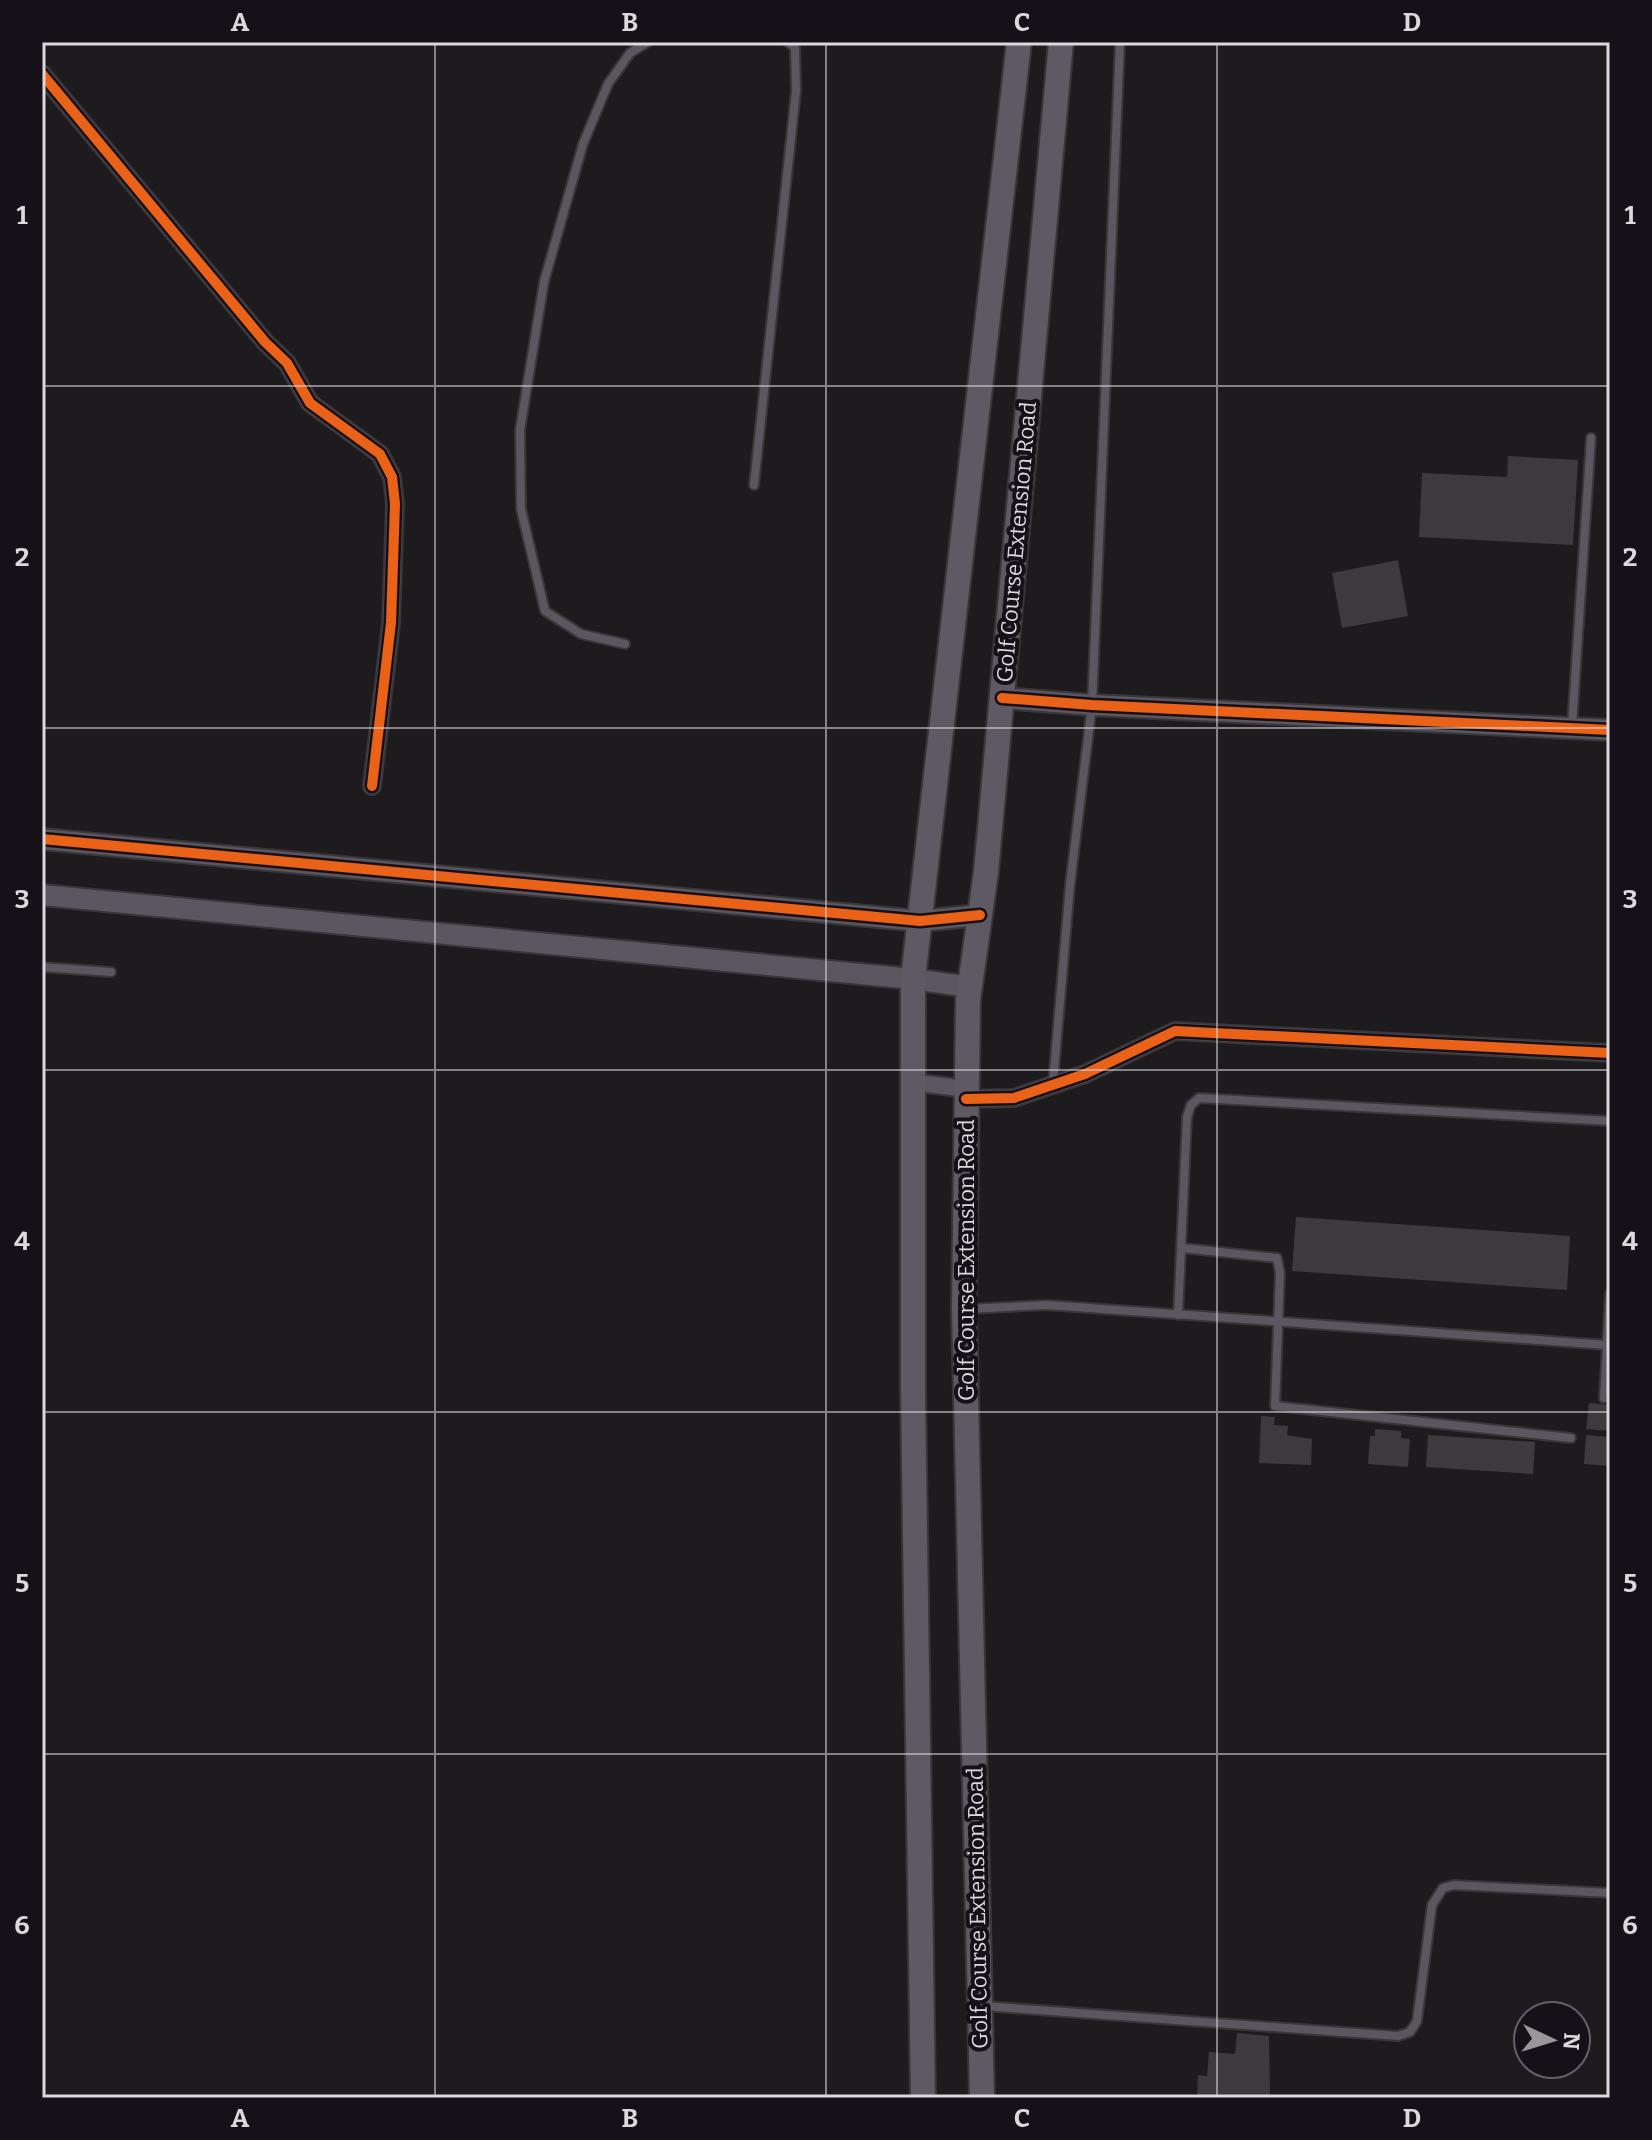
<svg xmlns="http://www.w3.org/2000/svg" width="1652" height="2140" font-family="Bitter,serif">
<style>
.building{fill:#3c3a3d}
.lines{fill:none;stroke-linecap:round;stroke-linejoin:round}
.service-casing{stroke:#393639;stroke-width:12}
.minor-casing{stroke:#393639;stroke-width:20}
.tertiary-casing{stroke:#393639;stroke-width:24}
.secondary-casing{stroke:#393639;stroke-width:28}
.service{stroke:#5b5660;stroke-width:8}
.minor{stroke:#5b5660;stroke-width:16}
.tertiary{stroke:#5b5660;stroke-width:20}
.secondary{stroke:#5f5964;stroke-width:24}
.cycleway-casing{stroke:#161018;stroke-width:15}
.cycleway{stroke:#ea6118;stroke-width:10}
.grid{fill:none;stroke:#dcd8de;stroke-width:2;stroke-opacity:0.55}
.labels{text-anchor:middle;stroke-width:8;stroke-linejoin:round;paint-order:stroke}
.street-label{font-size:22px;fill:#dcd8de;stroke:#161018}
.neatline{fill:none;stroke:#dcd8de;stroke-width:3}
.grid-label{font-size:26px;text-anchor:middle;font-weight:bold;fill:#dcd8de}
</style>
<rect width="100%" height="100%" fill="#1e1b1f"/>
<path class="building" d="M1508 456 1578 460 1573 545 1419 537 1422 473 1507 477Z
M1398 560 1408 616 1342 628 1332 573Z
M1296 1217 1570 1236 1567 1290 1292 1271Z
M1589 1403 1610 1405V1431L1586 1429Z
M1261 1416 1275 1417 1274 1425 1288 1426 1287 1435 1312 1439 1311 1465 1259 1463Z
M1375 1429 1401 1431V1438L1410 1439 1408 1467 1368 1464 1370 1436H1375Z
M1428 1435 1535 1442 1533 1474 1426 1467Z
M1586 1435 1610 1437V1466L1584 1464Z
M1237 2033 1269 2036 1270 2098H1197L1198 2075 1207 2076 1209 2052 1235 2054Z"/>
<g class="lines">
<defs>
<path id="service" d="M754 485 796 91 795 48 788 42
M625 644 581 634 545 611 521 509 520 430 544 282 583 144 608 84 630 53 648 42
M1572 726 1591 438
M42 967 111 972
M1053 1083 1070 885 1092 705 1120 42
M1182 1248 1277 1258 1280 1273 1275 1406 1571 1438
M966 1309 1047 1305 1607 1345
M1178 1315 1187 1117 1191 1105 1199 1098 1610 1121
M1604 1398 1610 1294
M983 2006 1398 2036 1410 2032 1417 2021 1432 1905 1443 1888 1454 1885 1610 1893"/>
<path id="minor" d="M42 74 265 342 287 363 310 403 380 454 392 477 395 504 391 623 372 786
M912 1082 966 1089
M966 1099 1014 1098 1085 1074 1175 1031 1610 1053"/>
<path id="tertiary" d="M1002 698 1092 705 1610 730
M42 839 920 921 980 915
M42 895 913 979 970 987"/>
<path id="secondary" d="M923 2098 913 1391V979L1019 42
M982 2098 964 1309 968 1000 986 872 1061 42"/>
</defs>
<use href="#service" class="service-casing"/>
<use href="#minor" class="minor-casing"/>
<use href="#tertiary" class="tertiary-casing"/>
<use href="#secondary" class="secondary-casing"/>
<use href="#service" class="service"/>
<use href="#minor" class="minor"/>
<use href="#tertiary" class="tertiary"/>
<use href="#secondary" class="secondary"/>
<defs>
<path id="cycleway" d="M42 74 265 342 287 363 310 403 380 454 392 477 395 504 391 623 372 786
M1002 698 1092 705 1610 730
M42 839 920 921 980 915
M966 1099 1014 1098 1085 1074 1175 1031 1610 1053"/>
</defs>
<use href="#cycleway" class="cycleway-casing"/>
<use href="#cycleway" class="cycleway"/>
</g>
<path class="grid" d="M435 42V2098M826 42V2098M1217 42V2098M42 386H1610M42 728H1610M42 1070H1610M42 1412H1610M42 1754H1610"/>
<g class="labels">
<g class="street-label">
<text transform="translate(1016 542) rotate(-85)" y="8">Golf Course Extension Road</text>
<text transform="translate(966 1260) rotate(-90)" y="8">Golf Course Extension Road</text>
<text transform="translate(977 1908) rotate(-91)" y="8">Golf Course Extension Road</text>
</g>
</g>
<rect width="1652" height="2140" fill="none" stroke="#161018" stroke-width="88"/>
<g transform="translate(1552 2040) rotate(94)"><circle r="38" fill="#161018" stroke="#656067" stroke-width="2"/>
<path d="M0-6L14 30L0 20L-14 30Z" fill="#9a969b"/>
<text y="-12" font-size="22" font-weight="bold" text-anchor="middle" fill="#dcd8de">N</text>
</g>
<rect x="44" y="44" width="1564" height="2052" class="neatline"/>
<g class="grid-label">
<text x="240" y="31">A</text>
<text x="630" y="31">B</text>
<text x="1022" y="31">C</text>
<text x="1412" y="31">D</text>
<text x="22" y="224">1</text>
<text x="1630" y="224">1</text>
<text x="22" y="566">2</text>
<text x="1630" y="566">2</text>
<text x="22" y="908">3</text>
<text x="1630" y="908">3</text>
<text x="22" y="1250">4</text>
<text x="1630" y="1250">4</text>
<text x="22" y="1592">5</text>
<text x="1630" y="1592">5</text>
<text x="22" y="1934">6</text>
<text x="1630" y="1934">6</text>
<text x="240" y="2127">A</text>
<text x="630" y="2127">B</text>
<text x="1022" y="2127">C</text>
<text x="1412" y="2127">D</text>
</g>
</svg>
